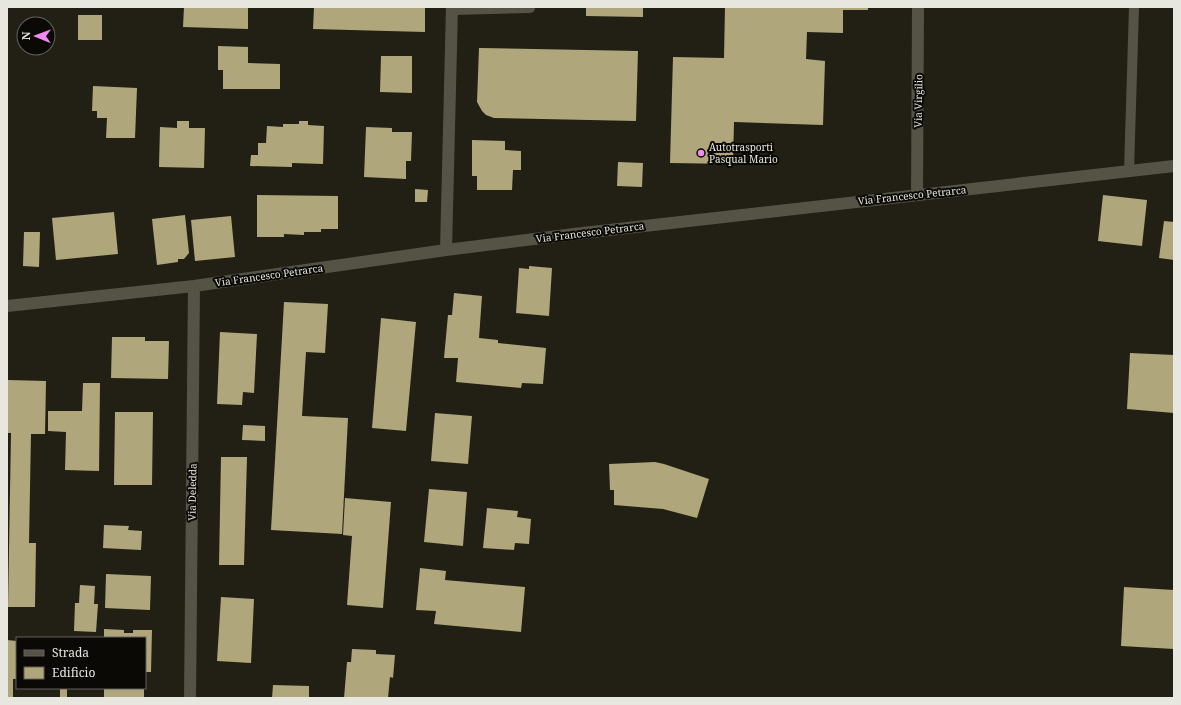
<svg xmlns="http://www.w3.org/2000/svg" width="1181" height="705" font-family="'Noto Serif',serif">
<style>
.building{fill:#afa77b}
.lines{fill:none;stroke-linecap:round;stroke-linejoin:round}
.lane{stroke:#555246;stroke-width:10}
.street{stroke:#555246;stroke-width:12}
.poi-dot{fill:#f38af2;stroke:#0a0905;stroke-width:1.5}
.labels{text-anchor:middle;stroke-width:4;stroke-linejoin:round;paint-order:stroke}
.street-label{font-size:10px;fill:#e7e6df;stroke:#0a0905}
.poi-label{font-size:10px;fill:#e7e6df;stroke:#0a0905;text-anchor:start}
</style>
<rect width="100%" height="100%" fill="#222015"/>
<path class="building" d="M184 7H248V29L183 27Z
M314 7H425V32L313 29Z
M586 7H643V17L586 16Z
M725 7H868V10H843V33L807 32 806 59 825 61 823 125 734 122 733 164 670 163 673 57 724 58Z
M78 15H102V40H78Z
M218 46 248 47V63L280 64V89H223V70H218Z
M479 48 638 51 636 121 494 118 486 115 482 111 477 102Z
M381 56H412V93L380 92Z
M93 86 137 88 135 138H106L107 118H97V111H92Z
M177 121H189V128H205L204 168 159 167 160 127 177 128Z
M299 121H308V125L324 126 323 164 292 163V167L250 166 251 155H258V143H266L267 126 283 127V124H299Z
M366 127 392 128V132H412L411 161H406V179L364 177Z
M472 140 505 141V150L521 151V170H513L512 190H477V176H472Z
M618 162 643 163 642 187 617 186Z
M415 189 428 190 427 202H415Z
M257 195 338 196V229H321V232H304V235L284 234V237H257Z
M1103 195 1147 200 1142 246 1098 241Z
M114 212 118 254 56 260 52 218Z
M185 215 189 253 184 259H178V262L157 265 152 219Z
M231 216 235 257 195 261 191 220Z
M1164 221 1174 222V260L1159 258Z
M24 232H40L39 267 23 266Z
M529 266 552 268 549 316 516 313 519 268 529 269Z
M454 293 482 296 479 338 498 340V343L546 348 543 384 522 383 521 388 456 382 458 358H444L448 315H452Z
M284 302 328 304 325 353 306 352 302 416 348 418 342 534 271 530Z
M381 318 416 322 406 431 372 428Z
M220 332 257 334 254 393 243 392 242 405 217 404Z
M112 337H145V341H169L168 379 111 378Z
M1130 353 1174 355V413L1127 409Z
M8 380 46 381 45 434H31L29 543H36L35 607H8L11 433H7Z
M83 383H100L99 471 65 470 66 432 48 431V411H82Z
M115 412H153L152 485H114Z
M435 413 472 416 468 464 431 461Z
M243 425 265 426V441L242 440Z
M221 457H247L244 565H219Z
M655 462 664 464 709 479 697 518 663 509 614 505V490H610L609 464Z
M429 489 467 492 463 546 424 542Z
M345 498 391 502 383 608 347 605 352 536 343 535Z
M487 508 518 511 517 517 531 519 529 544 515 543 514 550 483 548Z
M104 525 129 526 128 530 142 531 141 550 103 548Z
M420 568 446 571 445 580 525 587 521 632 434 624 436 611 416 610Z
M106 574 151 576 150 610 105 608Z
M80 585 95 586 94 604H98L96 632 74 631 75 603H79Z
M1124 587 1174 590V649L1121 646Z
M221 597 254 599 251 663 217 661Z
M104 629 124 630V633H133V630H152L151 672H145V638H104Z
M7 640 17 641V679H13V698H7Z
M352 649 376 650V654L395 655 393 678 390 677 388 698H344L347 662H351Z
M273 685 309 686V698H272Z
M60 688H67V698H60Z
M104 688H144V698H104Z"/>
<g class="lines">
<path class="lane" d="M452 10 530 8V7
M1129 171 1134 7"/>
<path class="street" d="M917 195 918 7
M446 250 452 7
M7 306 194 286 446 250 574 234 1174 166
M190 698 194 286"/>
</g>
<circle class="poi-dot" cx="701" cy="153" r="4"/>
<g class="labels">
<g class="street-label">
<text transform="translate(918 101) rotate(-89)" y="4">Via Virgilio</text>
<text transform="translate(912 195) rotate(-6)" y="4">Via Francesco Petrarca</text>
<text transform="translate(590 232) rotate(-7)" y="4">Via Francesco Petrarca</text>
<text transform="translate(269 275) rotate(-8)" y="4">Via Francesco Petrarca</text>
<text transform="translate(192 492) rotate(-89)" y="4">Via Deledda</text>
</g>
<g class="poi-label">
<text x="709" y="151">Autotrasporti<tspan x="709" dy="12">Pasqual Mario</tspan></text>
</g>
</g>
<rect width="1181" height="705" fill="none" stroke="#e7e6df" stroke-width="16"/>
<rect x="16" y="637" width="130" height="52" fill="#0a0905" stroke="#62615c"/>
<rect x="24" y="650" width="20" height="6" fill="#555246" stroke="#62615c"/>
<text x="52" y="657" font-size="12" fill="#e7e6df">Strada</text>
<rect x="24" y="667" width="20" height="12" fill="#afa77b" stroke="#62615c"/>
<text x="52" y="677" font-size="12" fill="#e7e6df">Edificio</text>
<g transform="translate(36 36) rotate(271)"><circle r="19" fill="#0a0905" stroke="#62615c"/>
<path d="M0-3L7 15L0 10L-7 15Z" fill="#f38af2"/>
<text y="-6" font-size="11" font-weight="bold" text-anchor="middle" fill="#e7e6df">N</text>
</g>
</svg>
